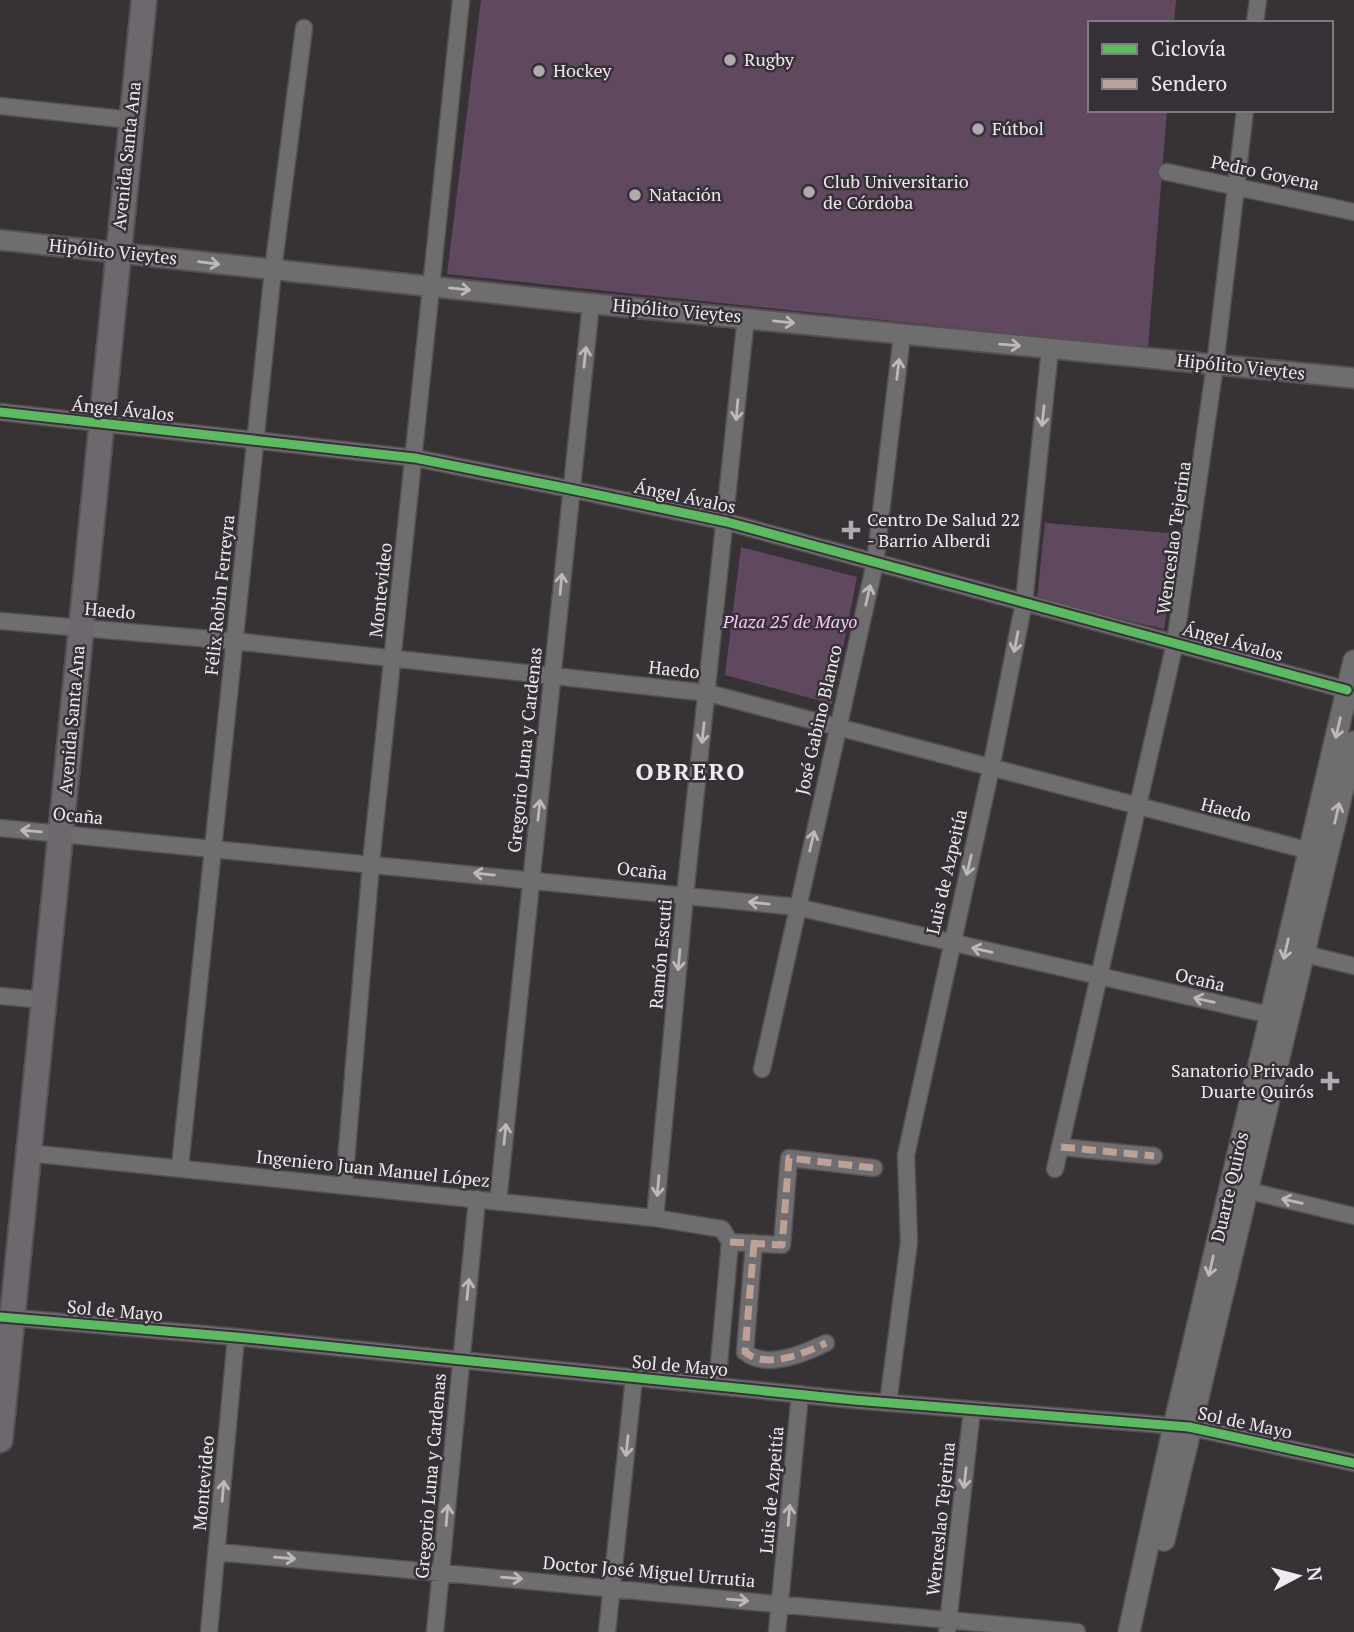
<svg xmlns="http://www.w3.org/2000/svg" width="1354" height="1632" font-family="'PT Serif',serif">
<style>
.green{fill:#604960}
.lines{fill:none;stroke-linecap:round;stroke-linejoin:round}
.minor-casing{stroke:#545054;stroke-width:19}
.tertiary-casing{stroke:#545054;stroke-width:23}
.secondary-casing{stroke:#545054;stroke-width:24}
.primary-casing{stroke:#545054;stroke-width:28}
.minor{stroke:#706d70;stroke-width:16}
.tertiary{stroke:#706d70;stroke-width:19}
.secondary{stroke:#706d70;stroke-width:21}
.primary{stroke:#6e676e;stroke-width:24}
.quiet{stroke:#bda197;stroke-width:7;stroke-dasharray:14 7;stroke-linecap:butt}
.cycleway-casing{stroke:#373137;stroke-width:13}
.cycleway{stroke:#5cba63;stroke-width:9}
.oneway{stroke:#bcb8bc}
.poi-dot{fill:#aeaaae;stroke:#373137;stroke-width:2.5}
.labels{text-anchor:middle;stroke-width:5;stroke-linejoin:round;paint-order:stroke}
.poi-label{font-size:18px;fill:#eeeaee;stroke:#373137;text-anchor:start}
.street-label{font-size:18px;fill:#eeeaee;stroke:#373137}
.park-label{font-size:18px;font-style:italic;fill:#f9c5fb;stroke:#373137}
.district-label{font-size:24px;font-weight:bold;letter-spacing:2px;fill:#eeeaee;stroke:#373137}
</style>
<rect width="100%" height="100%" fill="#363236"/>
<path class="green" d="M481 0H1176L1174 23H1090V110H1167L1148 348 447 274Z
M1045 523 1180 534 1164 629 1037 599Z
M741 547 857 577 832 704 725 675Z"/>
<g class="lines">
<defs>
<path id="minor" d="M1255 23 1258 0
M0 106 131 120
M1167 172 1354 212
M0 412 415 458 570 489 727 522 1347 690
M0 621 234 641 708 693 1318 853
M0 828 797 907 1270 1015
M1305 954 1354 966
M0 996 44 1000
M762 1069 875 563 902 335
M1061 1147 1154 1156
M28 1153 655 1218 722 1229 730 1242 717 1386
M180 1167 273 270 304 28
M1055 1169 1175 643 1215 365 1245 110
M344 1185 371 863 461 0
M1237 1188 1354 1216
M498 1202 591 303
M655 1218 685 895 746 317
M730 1242 782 1245 789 1158 874 1168
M754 1243 745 1352C767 1370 805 1353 826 1343
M4 1317 236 1337 854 1400 1189 1427 1354 1463
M888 1403 909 1242 906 1155 991 768 1024 602 1050 349
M217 1552 1077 1632
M209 1632 236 1337
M435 1632 477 1199
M607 1632 634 1378
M777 1632 800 1394
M947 1632 972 1410"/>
<path id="tertiary" d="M0 240 575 302 1354 378"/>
<path id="secondary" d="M1164 1540 1354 742
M1129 1632 1174 1426 1354 661"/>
<path id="primary" d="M0 1440 144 0"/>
</defs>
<use href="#minor" class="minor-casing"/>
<use href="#tertiary" class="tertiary-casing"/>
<use href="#secondary" class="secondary-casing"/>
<use href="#primary" class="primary-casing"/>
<use href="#minor" class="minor"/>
<use href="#tertiary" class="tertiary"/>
<use href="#secondary" class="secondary"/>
<use href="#primary" class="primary"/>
<path class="quiet" d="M1061 1147 1154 1156
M730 1242 782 1245 789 1158 874 1168
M754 1243 745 1352C767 1370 805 1353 826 1343"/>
<defs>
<path id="cycleway" d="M0 412 415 458 570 489 727 522 1347 690
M0 1317 236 1337 854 1400 1189 1427 1354 1463"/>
</defs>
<use href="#cycleway" class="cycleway-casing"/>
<use href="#cycleway" class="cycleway"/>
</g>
<defs><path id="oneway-shaft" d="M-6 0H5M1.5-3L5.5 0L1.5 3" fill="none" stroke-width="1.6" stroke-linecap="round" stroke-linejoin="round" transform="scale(1.75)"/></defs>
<g class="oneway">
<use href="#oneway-shaft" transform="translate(209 263) rotate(7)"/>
<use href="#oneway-shaft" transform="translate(460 289) rotate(6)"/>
<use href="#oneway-shaft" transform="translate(784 322) rotate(6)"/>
<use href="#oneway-shaft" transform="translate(1010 345) rotate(5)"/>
<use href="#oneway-shaft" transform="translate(585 357) rotate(-84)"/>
<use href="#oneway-shaft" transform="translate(898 369) rotate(-83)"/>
<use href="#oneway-shaft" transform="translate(737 410) rotate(95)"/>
<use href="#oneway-shaft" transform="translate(1043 416) rotate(96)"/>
<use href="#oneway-shaft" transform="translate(561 584) rotate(-85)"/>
<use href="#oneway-shaft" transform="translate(868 595) rotate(-77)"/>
<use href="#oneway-shaft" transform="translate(1016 642) rotate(101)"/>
<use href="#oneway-shaft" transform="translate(1338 728) rotate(103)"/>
<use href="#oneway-shaft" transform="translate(703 733) rotate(96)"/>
<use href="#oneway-shaft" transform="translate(539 810) rotate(-84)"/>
<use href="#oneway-shaft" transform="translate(1337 813) rotate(-77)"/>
<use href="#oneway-shaft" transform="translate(31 831) rotate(-175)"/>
<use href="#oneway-shaft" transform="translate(812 841) rotate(-77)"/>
<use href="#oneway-shaft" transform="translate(969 865) rotate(103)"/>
<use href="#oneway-shaft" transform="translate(484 874) rotate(-174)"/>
<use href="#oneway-shaft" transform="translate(759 903) rotate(-174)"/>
<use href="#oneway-shaft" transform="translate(1286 949) rotate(103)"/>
<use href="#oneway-shaft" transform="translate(982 950) rotate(-167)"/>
<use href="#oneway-shaft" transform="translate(679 960) rotate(95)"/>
<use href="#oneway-shaft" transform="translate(1204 1000) rotate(-167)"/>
<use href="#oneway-shaft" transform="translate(505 1134) rotate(-84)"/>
<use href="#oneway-shaft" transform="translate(658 1186) rotate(95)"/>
<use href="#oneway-shaft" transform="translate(1292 1201) rotate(-167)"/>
<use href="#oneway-shaft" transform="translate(1211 1266) rotate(103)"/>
<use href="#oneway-shaft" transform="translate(468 1289) rotate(-84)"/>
<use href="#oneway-shaft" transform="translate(627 1446) rotate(96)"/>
<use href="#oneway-shaft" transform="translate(965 1478) rotate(96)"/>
<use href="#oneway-shaft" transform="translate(223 1491) rotate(-85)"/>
<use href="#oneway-shaft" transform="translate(447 1515) rotate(-85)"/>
<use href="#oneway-shaft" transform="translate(789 1515) rotate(-85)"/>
<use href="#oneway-shaft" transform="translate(285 1558) rotate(5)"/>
<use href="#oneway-shaft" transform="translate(512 1578) rotate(5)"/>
<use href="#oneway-shaft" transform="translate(738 1600) rotate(5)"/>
</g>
<g class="poi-dot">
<circle cx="730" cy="60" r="7"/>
<circle cx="539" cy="71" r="7"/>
<circle cx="978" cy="129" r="7"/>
<circle cx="809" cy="192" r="7"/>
<circle cx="635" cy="195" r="7"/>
<path d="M847.5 519.5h7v7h7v7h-7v7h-7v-7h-7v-7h7z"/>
<path d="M1326.5 1070.5h7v7h7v7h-7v7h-7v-7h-7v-7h7z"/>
</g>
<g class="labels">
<g class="poi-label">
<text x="744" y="66">Rugby</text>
<text x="553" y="77">Hockey</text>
<text x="992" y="135">Fútbol</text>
<text x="823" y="188">Club Universitario<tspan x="823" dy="21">de Córdoba</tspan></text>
<text x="649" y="201">Natación</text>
<text x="867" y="526">Centro De Salud 22<tspan x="867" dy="21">- Barrio Alberdi</tspan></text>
<text x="1314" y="1077" text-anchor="end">Sanatorio Privado<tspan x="1314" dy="21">Duarte Quirós</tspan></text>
</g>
<g class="street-label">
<text transform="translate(127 156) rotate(-84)" y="6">Avenida Santa Ana</text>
<text transform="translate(1265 173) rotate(12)" y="6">Pedro Goyena</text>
<text transform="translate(113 252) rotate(6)" y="6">Hipólito Vieytes</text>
<text transform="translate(677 311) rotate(5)" y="6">Hipólito Vieytes</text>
<text transform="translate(1241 367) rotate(6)" y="6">Hipólito Vieytes</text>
<text transform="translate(123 410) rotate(6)" y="6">Ángel Ávalos</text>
<text transform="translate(685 497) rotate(12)" y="6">Ángel Ávalos</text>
<text transform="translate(1174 538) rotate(-82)" y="6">Wenceslao Tejerina</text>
<text transform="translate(381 590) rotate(-84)" y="6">Montevideo</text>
<text transform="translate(220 595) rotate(-84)" y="6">Félix Robin Ferreyra</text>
<text transform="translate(110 611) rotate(5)" y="6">Haedo</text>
<text transform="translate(1233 642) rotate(15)" y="6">Ángel Ávalos</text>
<text transform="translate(674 670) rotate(6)" y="6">Haedo</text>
<text transform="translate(72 720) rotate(-85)" y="6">Avenida Santa Ana</text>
<text transform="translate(819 720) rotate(-77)" y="6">José Gabino Blanco</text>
<text transform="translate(525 750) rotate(-84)" y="6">Gregorio Luna y Cardenas</text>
<text transform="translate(1226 810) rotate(14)" y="6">Haedo</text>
<text transform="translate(78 816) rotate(5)" y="6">Ocaña</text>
<text transform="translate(642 871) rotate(6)" y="6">Ocaña</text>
<text transform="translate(947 872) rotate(-77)" y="6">Luis de Azpeitía</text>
<text transform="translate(661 954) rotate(-85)" y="6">Ramón Escuti</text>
<text transform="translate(1200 980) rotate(13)" y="6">Ocaña</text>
<text transform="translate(373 1169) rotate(6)" y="6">Ingeniero Juan Manuel López</text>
<text transform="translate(1230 1187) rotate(-77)" y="6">Duarte Quirós</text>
<text transform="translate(115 1311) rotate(5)" y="6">Sol de Mayo</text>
<text transform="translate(680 1366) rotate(5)" y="6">Sol de Mayo</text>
<text transform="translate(1245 1423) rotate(12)" y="6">Sol de Mayo</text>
<text transform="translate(431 1476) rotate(-85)" y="6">Gregorio Luna y Cardenas</text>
<text transform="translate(204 1483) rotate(-85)" y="6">Montevideo</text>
<text transform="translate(772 1490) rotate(-85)" y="6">Luis de Azpeitía</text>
<text transform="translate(941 1519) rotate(-84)" y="6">Wenceslao Tejerina</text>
<text transform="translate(649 1572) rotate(5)" y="6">Doctor José Miguel Urrutia</text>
</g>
<g class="park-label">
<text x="790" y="628">Plaza 25 de Mayo</text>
</g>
<g class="district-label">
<text x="691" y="780">OBRERO</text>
</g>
</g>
<rect x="1088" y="21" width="245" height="91" fill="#373137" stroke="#807b80" stroke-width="2"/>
<rect x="1102" y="44" width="35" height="10" fill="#5cba63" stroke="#807b80" stroke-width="2"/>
<text x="1151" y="56" font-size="21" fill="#eeeaee">Ciclovía</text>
<rect x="1102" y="79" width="35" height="10" fill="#bda197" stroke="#807b80" stroke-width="2"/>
<text x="1151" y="91" font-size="21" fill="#eeeaee">Sendero</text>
<g transform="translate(1298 1576) rotate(83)" stroke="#373137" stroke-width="5" paint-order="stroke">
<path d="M0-5L12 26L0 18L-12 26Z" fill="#eeeaee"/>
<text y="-10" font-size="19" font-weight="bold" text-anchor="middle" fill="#eeeaee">N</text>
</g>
</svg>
